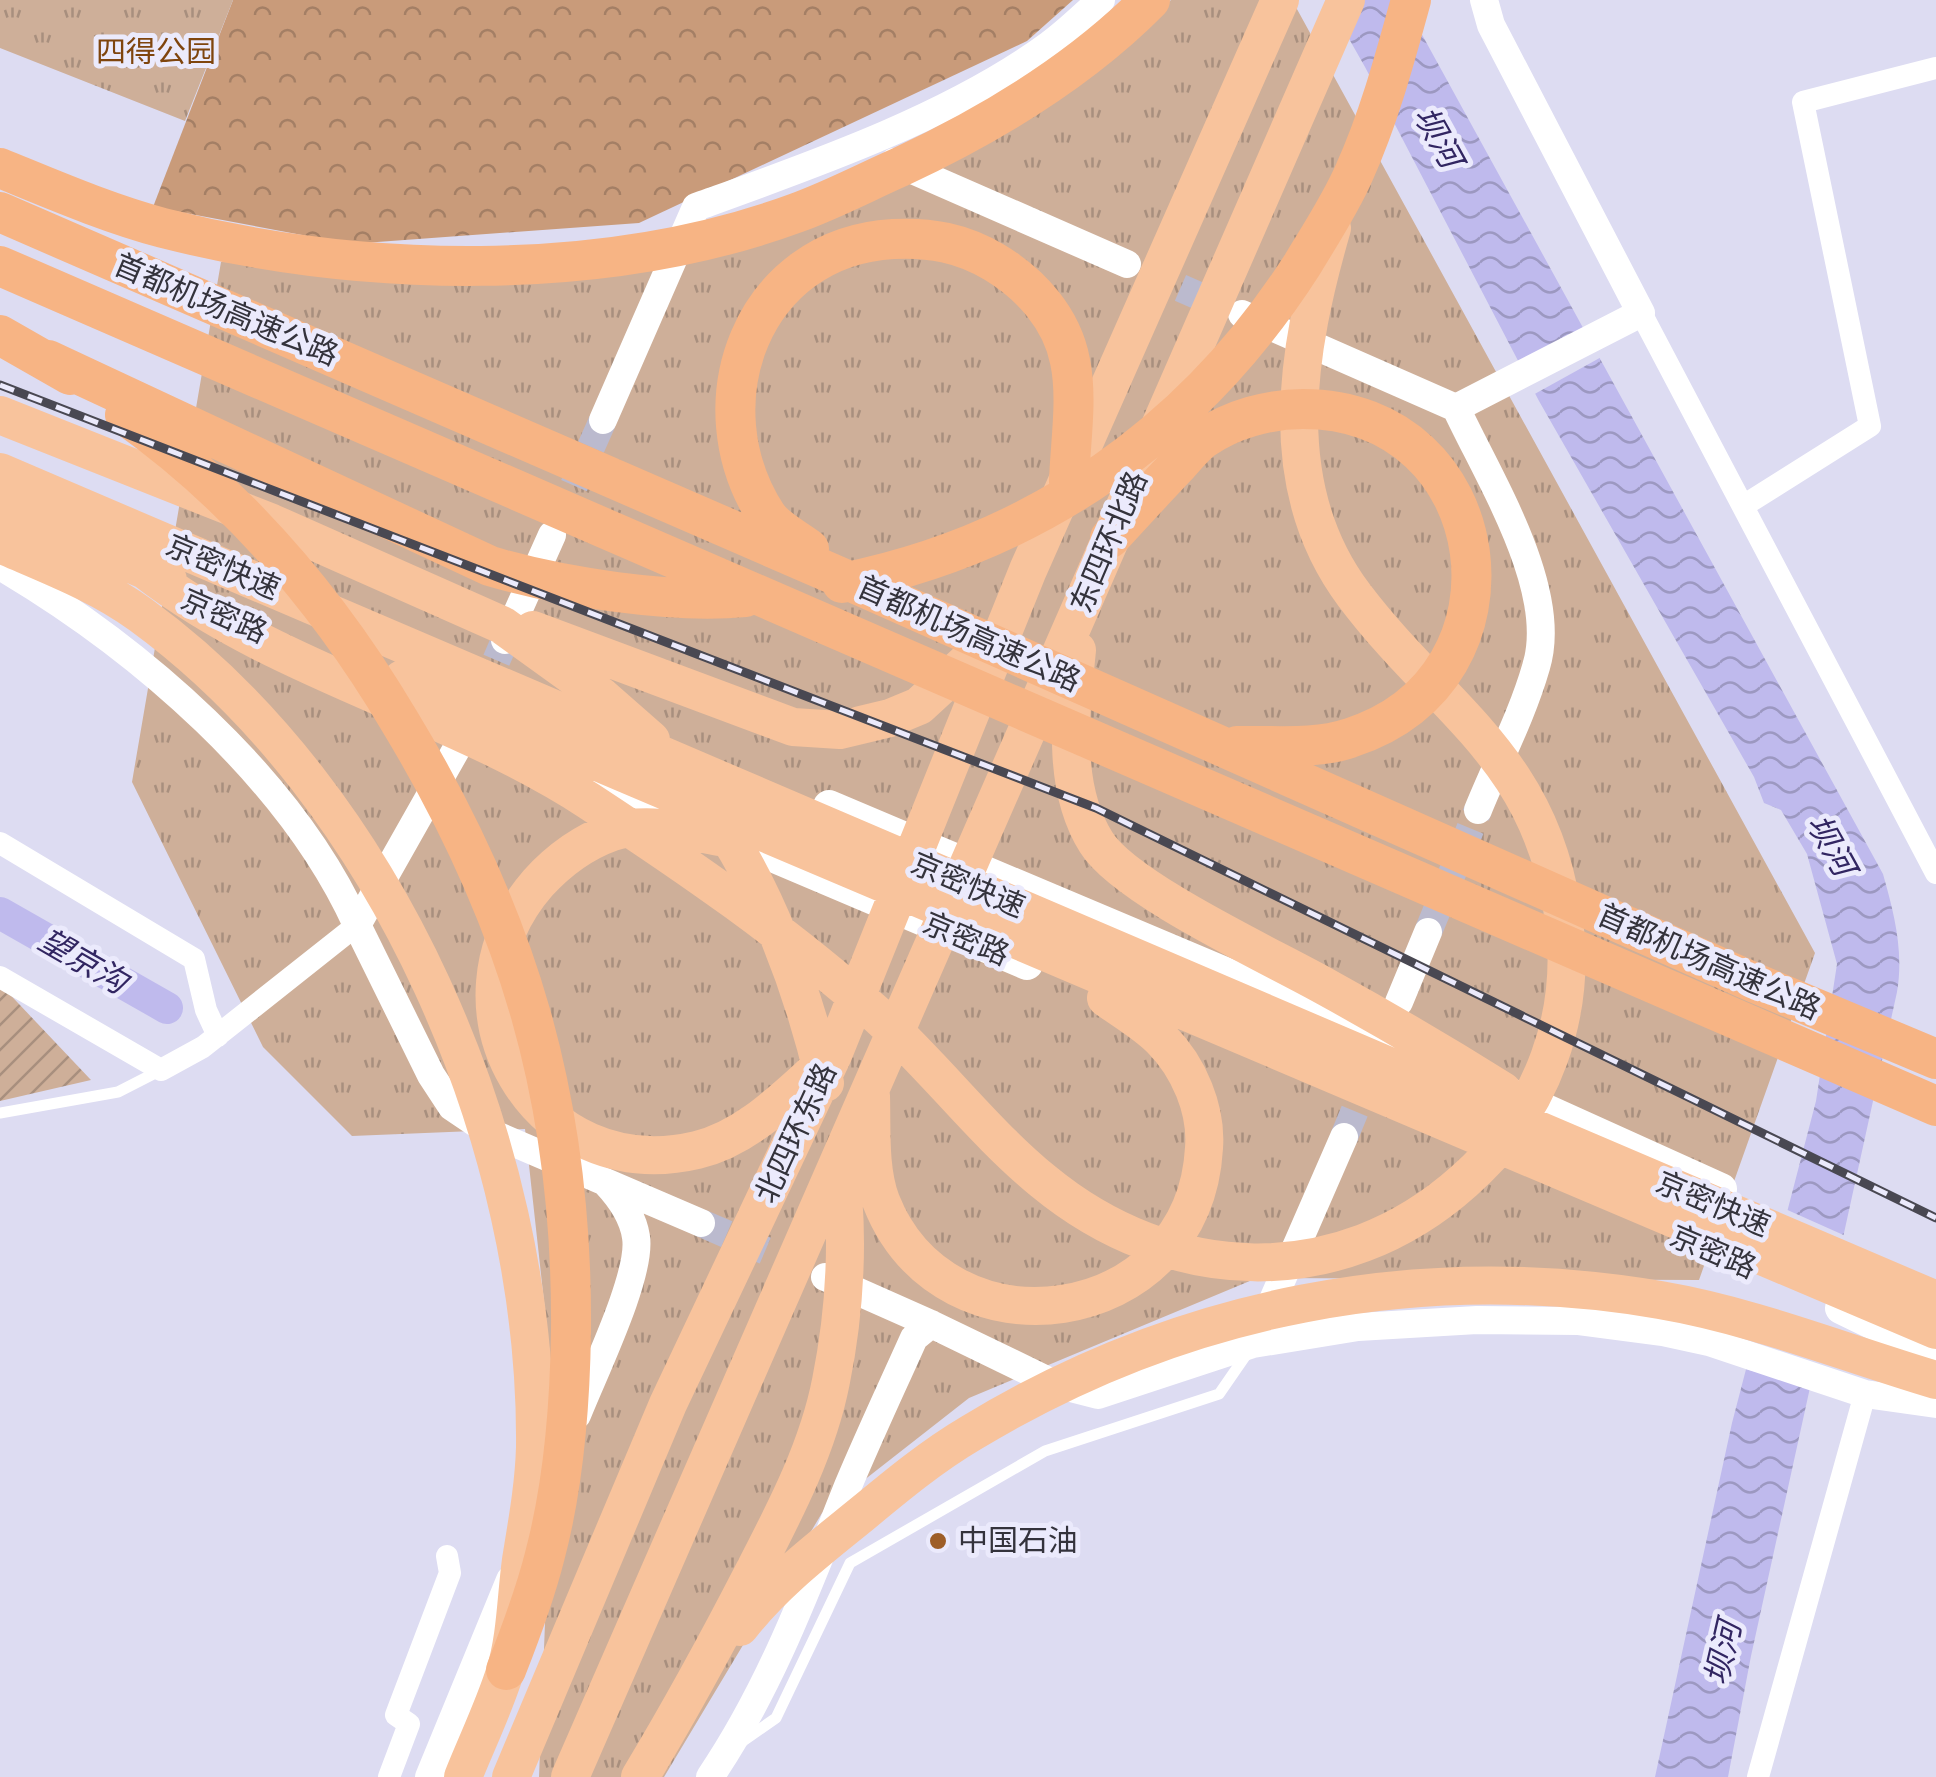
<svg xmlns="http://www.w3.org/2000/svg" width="1936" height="1777" font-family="Quicksand,'Noto Sans SC',sans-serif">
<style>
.forest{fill:url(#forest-crowns)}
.park{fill:url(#park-tufts)}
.garden{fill:url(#garden-furrows)}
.water{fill:url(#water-waves)}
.pier{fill:#dddcf2}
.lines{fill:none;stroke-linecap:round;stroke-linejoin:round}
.river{stroke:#bfbaed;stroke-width:32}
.tertiary-tunnel{stroke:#bbbace;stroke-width:28;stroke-dasharray:28 14;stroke-linecap:butt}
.service{stroke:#fff;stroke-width:11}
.minor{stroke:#fff;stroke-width:22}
.tertiary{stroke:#fff;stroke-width:28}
.secondary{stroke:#fff;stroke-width:32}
.trunk{stroke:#f8c39c;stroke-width:38}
.motorway{stroke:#f7b484;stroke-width:40}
.rail-casing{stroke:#494852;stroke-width:9}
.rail{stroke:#ebeafc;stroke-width:5;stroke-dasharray:15;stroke-linecap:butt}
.poi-dot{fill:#9e5e28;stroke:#ebeafc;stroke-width:4}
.labels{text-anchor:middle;stroke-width:10;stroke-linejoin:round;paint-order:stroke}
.park-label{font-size:30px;fill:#7f450e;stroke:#ebeafc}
.street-label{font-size:30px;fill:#34333c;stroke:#ebeafc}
.poi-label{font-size:30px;fill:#34333c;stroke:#ebeafc;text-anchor:start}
.water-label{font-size:32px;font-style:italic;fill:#322662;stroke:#ebeafc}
</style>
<defs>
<pattern id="forest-crowns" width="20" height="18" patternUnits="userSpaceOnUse" patternTransform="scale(2.5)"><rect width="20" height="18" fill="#c99b7a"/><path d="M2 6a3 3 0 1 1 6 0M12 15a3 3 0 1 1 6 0" fill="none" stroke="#a47f65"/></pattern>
<pattern id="park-tufts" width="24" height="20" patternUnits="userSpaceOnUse" patternTransform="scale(2.5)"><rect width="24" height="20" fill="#ceaf99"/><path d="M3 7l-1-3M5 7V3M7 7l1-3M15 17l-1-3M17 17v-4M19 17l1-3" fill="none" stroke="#a88f7e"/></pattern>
<pattern id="garden-furrows" width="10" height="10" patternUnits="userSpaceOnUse" patternTransform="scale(2.5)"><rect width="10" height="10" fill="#ceaf99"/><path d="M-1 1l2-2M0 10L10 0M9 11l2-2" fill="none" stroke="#a88f7e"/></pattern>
<pattern id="water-waves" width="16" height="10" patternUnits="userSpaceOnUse" patternTransform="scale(2.5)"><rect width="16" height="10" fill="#bfbaed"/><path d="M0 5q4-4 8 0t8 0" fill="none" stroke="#9c98c1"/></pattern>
</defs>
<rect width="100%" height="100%" fill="#dddcf2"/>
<path class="forest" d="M233 0H1073L1027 41 639 223 350 244 153 207Z"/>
<path class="park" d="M0 0H233L185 121 0 48Z
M1171 0H1292L1815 953 1699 1280 1257 1278 969 1398 822 1513 664 1777H539L554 1392 525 1129 352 1136 263 1047 132 782 221 262 641 272 1089 74Z"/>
<path class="garden" d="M0 984 91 1080 0 1101Z"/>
<path class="water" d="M1327 0H1403L1883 874C1894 913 1904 951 1897 992L1751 1656 1728 1777H1655L1732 1423 1816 1101 1837 964 1807 854 1781 810 1764 803 1754 777 1539 401 1365 67Z"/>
<path class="pier" d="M1590 327 1605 355 1531 396 1516 367Z
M1783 1208 1848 1237 1815 1387 1741 1368Z"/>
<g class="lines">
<path class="river" d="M0 913 167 1008"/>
<path class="tertiary-tunnel" d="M1142 271 1231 310
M557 524 603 420
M480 699 505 640
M1428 932 1478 810
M1344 1137 1372 1069
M701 1223 810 1270"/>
<path class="service" d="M0 1113 118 1092 161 1070
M743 1741 776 1718 850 1563 1045 1451 1219 1394 1248 1352"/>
<path class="minor" d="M1641 313 1936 873
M1743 506 1870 426 1803 102 1936 68
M0 843 194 959 206 1010 218 1036
M0 977 161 1070 203 1047 357 925
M389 1777 409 1724 396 1715 450 1573 447 1556
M1758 1777 1865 1394"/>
<path class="tertiary" d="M894 162 1127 264
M1242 314 1456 408C1489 479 1560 590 1536 667 1522 716 1497 763 1478 810
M1456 408 1641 313 1491 25 1484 0
M603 420 696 207C810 166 951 117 1049 45 1067 32 1084 15 1101 0
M0 566C139 648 290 777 357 925
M505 640 552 535
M461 741 357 925 431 1075 452 1107 489 1132 701 1223
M1399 1002 1428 932
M825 1277 931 1324 1055 1384 1098 1395 1253 1344 1358 1327 1477 1320 1579 1321 1663 1332 1709 1342 1865 1394 1936 1404
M1262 1325 1344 1137
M577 1415C593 1374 642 1275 636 1237 633 1216 620 1198 606 1183
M429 1777 510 1580
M710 1777C771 1687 808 1586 848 1486 869 1436 892 1387 914 1338L931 1324"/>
<path class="secondary" d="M607 786 1027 964
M829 806 1419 1055
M1506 1092 1721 1189
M1841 1308 1936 1354"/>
<path class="trunk" d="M0 415 272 523 502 625 602 697 651 740
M0 472 1936 1300
M0 507 168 580
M0 544C48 565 99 584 141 615 389 796 538 1145 535 1447 534 1485 527 1523 521 1560 516 1596 516 1637 505 1672 494 1707 477 1742 463 1777
M145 570C278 673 449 710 589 801 688 866 787 934 875 1013 934 1066 982 1131 1043 1181 1170 1286 1339 1293 1464 1181 1543 1112 1580 1011 1562 908 1537 754 1439 708 1354 595 1272 486 1297 349 1332 228
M533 630 793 727 840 730 890 718 919 706 969 660
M1077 650C1071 712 1061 786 1096 842 1125 889 1273 957 1326 987 1386 1020 1444 1054 1503 1091
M402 679 1936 1330
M709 808C765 884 804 992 825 1083
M726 838C691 832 647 821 612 832 584 842 558 861 538 883 431 1006 536 1188 697 1150 747 1138 785 1098 822 1065
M871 1096C872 1129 869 1169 881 1201 945 1364 1194 1330 1204 1148 1207 1110 1189 1067 1161 1039 1145 1023 1124 1011 1106 998
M740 1627C774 1583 819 1549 862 1514 897 1485 932 1456 971 1433 1180 1306 1419 1259 1660 1300 1754 1316 1845 1353 1936 1380
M511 1777 668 1404 833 1055 1028 570 1280 0
M570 1777 1346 0
M640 1777C681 1709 718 1641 754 1571 785 1511 818 1448 831 1381 845 1312 850 1232 839 1162"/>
<path class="motorway" d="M0 168C54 190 107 213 163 228 360 278 603 284 796 213 832 200 866 182 900 167 990 125 1080 71 1150 0
M0 212 856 584 1755 983 1936 1059
M0 266 1936 1106
M0 335 70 375
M48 360 490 566C561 587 671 604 745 597
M125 415C239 496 329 602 400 722 518 917 573 1101 571 1331 570 1406 564 1483 545 1555 535 1595 521 1632 506 1670
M1110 538C1132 514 1154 490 1177 466 1185 457 1194 446 1203 439 1232 419 1269 409 1303 409 1499 409 1536 679 1350 738 1315 750 1273 745 1237 746
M809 549C796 539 776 529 767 516 694 404 752 247 893 239 930 237 962 243 994 262 1031 284 1062 319 1070 361 1078 399 1070 444 1069 482
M842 583C1037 544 1195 432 1302 265 1320 235 1340 205 1354 173 1379 118 1395 58 1411 0"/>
<defs>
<path id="rail" d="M0 385 1096 808 1936 1218"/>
</defs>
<use href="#rail" class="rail-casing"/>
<use href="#rail" class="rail"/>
</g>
<circle class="poi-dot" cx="938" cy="1541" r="10"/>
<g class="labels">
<g class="park-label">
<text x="156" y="62">四得公园</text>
</g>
<g class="street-label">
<text transform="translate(226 310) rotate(23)" y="10">首都机场高速公路</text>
<text transform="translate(1109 542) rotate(-67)" y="10">东四环北路</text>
<text transform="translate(223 567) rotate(23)" y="10">京密快速</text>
<text transform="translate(224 616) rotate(24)" y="10">京密路</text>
<text transform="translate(969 634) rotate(24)" y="10">首都机场高速公路</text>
<text transform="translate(968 885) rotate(23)" y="10">京密快速</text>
<text transform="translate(966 939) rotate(23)" y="10">京密路</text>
<text transform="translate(1709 962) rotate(24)" y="10">首都机场高速公路</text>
<text transform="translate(796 1133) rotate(-65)" y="10">北四环东路</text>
<text transform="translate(1713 1204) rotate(23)" y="10">京密快速</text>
<text transform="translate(1713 1252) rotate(23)" y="10">京密路</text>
</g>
<g class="poi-label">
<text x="958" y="1551">中国石油</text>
</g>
<g class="water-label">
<text transform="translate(1438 137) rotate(61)" y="11">坝河</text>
<text transform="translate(1831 845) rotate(61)" y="11">坝河</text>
<text transform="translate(83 961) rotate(30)" y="11">望京沟</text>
<text transform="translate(1723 1653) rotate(-77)" y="11">坝河</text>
</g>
</g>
</svg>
